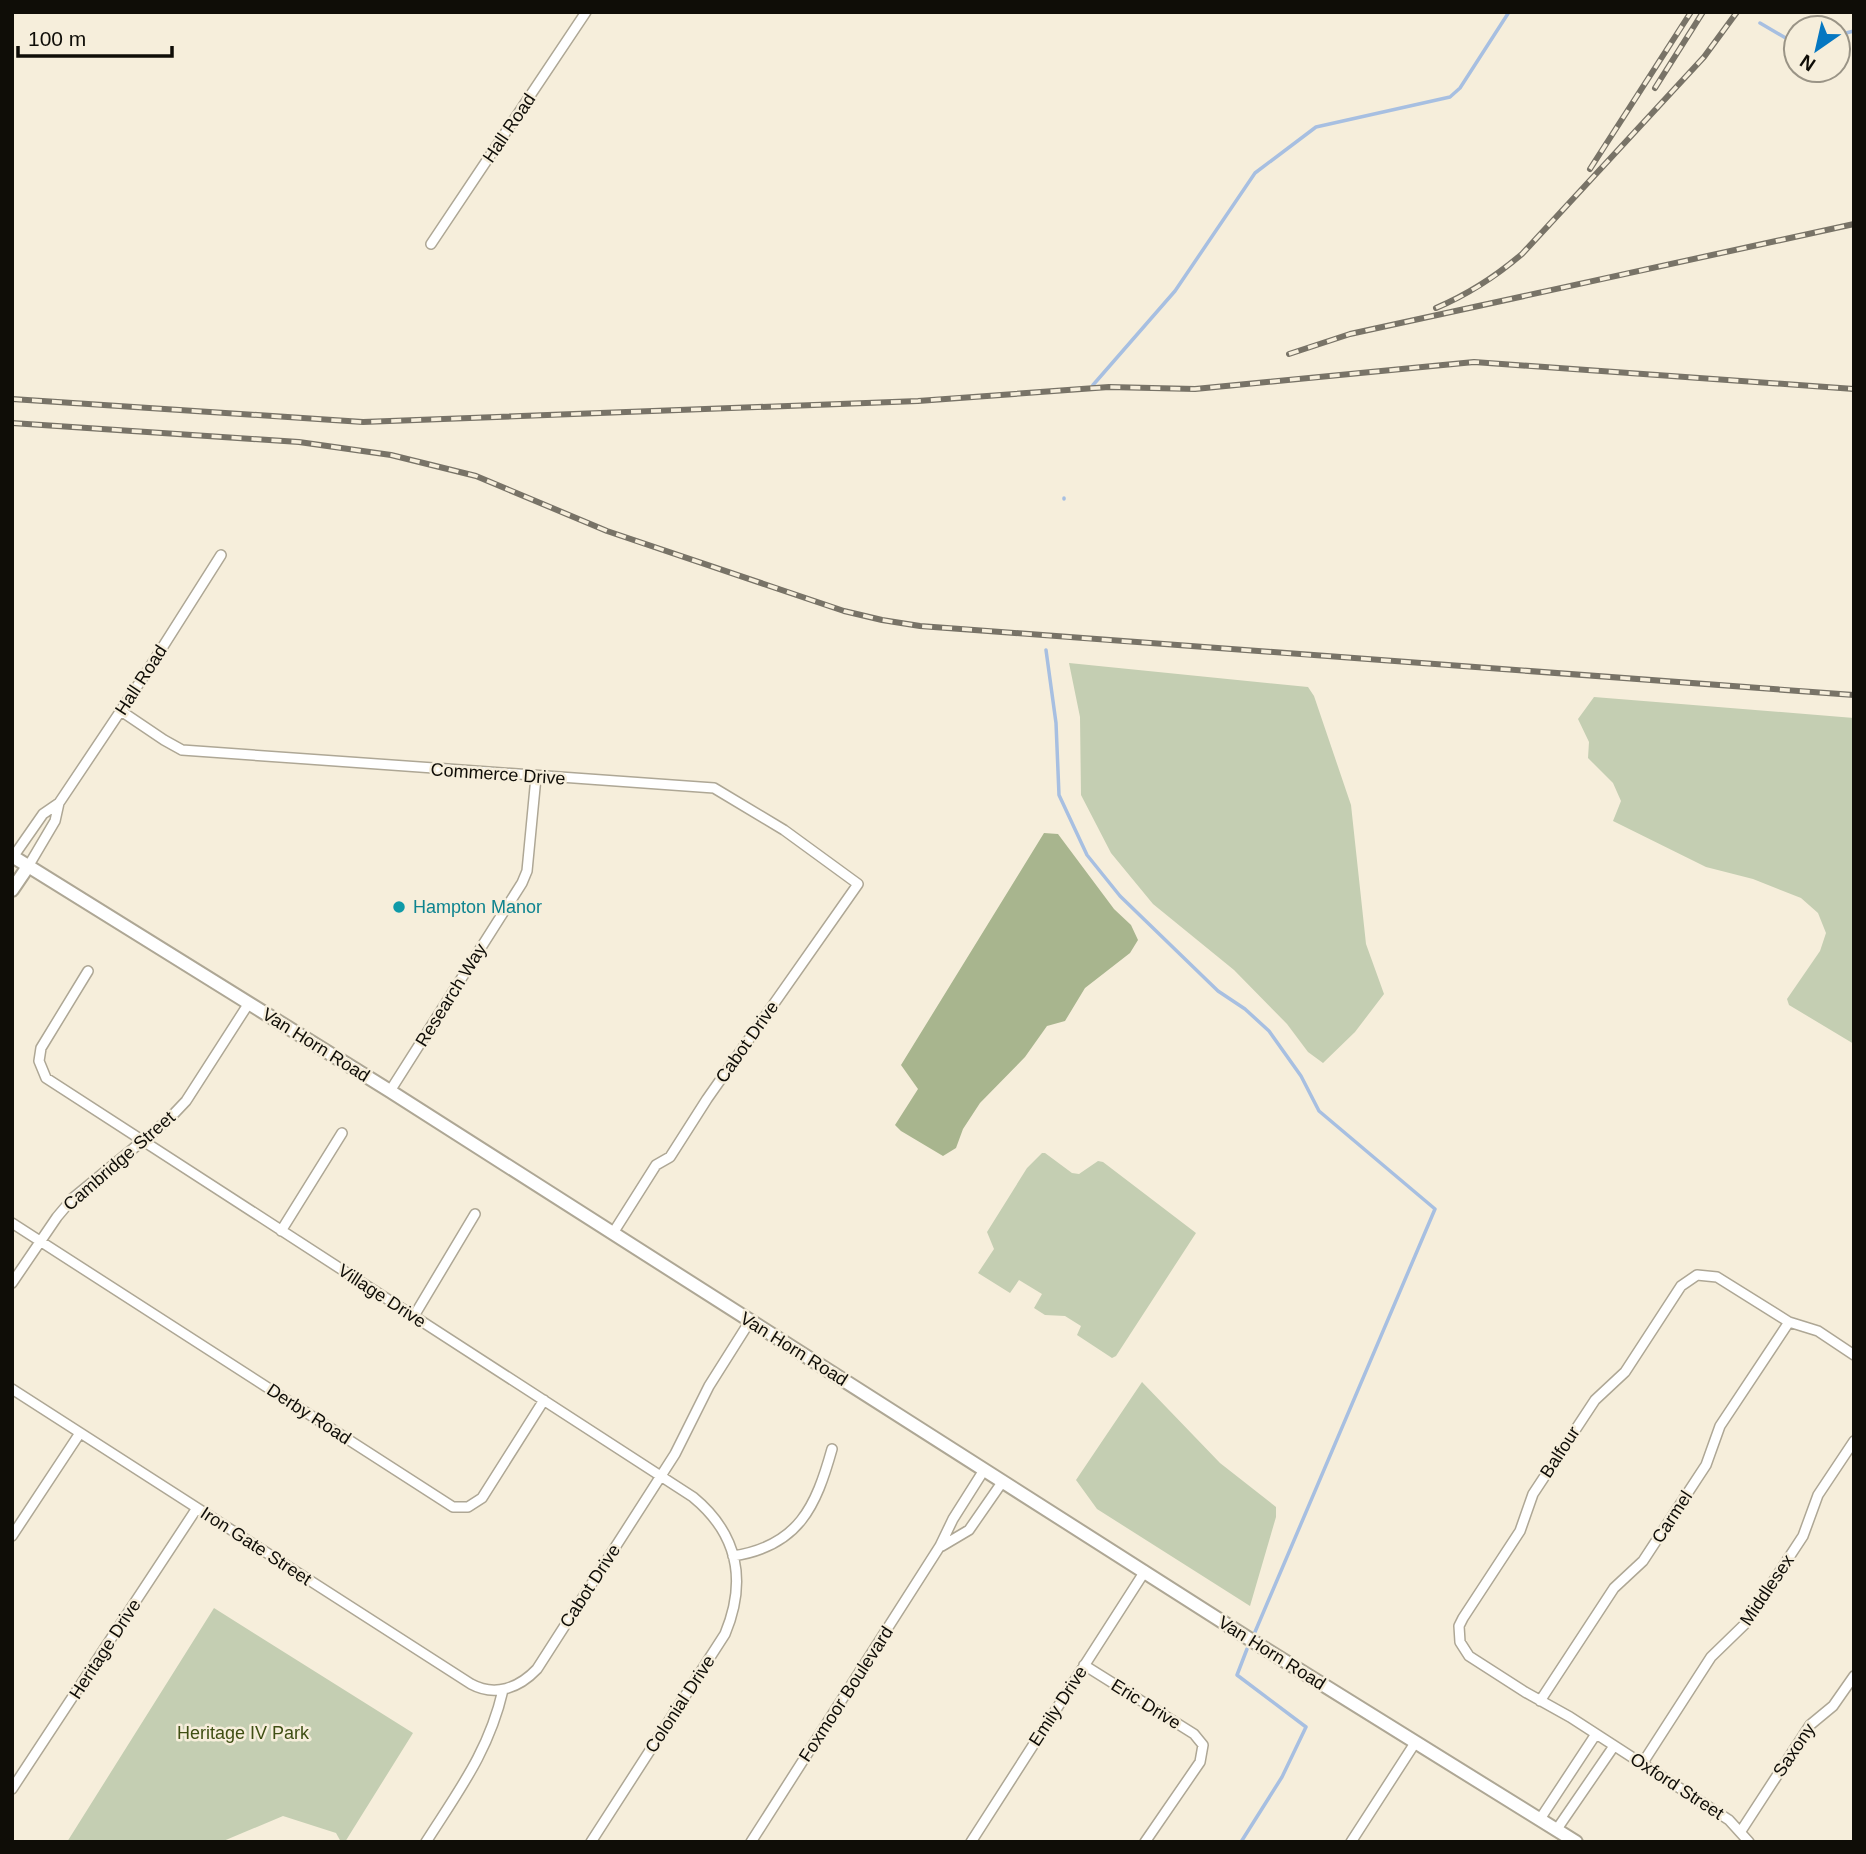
<svg xmlns="http://www.w3.org/2000/svg" width="1866" height="1854" font-family="Arial,sans-serif">
<style>
.green{fill:#c4ceb2}
.forest{fill:#a8b58e}
.lines{fill:none;stroke-linecap:round;stroke-linejoin:round}
.stream{stroke:#a7bfe1;stroke-width:3.5}
.street-casing{stroke:#aea795;stroke-width:12}
.secondary-casing{stroke:#aea795;stroke-width:16}
.street{stroke:#fff;stroke-width:9}
.secondary{stroke:#fff;stroke-width:12}
.rail-casing{stroke:#787367;stroke-width:6}
.rail{stroke:#f6eedb;stroke-width:3.5;stroke-dasharray:10;stroke-linecap:butt}
.culture-dot{fill:#0f9aa8;stroke:#f6eedb;stroke-width:2.5}
.labels{text-anchor:middle;stroke-width:5;stroke-linejoin:round;paint-order:stroke}
.street-label{font-size:18px;fill:#0f0d07;stroke:#f6eedb}
.culture-label{font-size:18px;fill:#0d838f;stroke:#f6eedb;text-anchor:start}
.park-label{font-size:18px;fill:#3f4f13;stroke:#f6eedb}
</style>
<rect width="100%" height="100%" fill="#f6eedb"/>
<path class="green" d="M1069 663 1308 687 1314 696 1351 805 1366 944 1384 994 1355 1032 1323 1063 1308 1052 1287 1024 1234 970 1153 904 1111 853 1081 795 1080 717Z
M1594 697 1854 718V1044L1789 1005 1787 999 1820 951 1826 933 1818 913 1801 898 1753 879 1706 867 1613 821 1621 801 1613 783 1588 758 1589 742 1578 719Z
M1042 1153H1045L1072 1173 1079 1174 1098 1161 1103 1162 1196 1233 1116 1356 1112 1358 1077 1335 1081 1326 1065 1316 1045 1315 1034 1308 1042 1294 1019 1280 1010 1293 978 1273 994 1249 987 1232 1027 1168Z
M1142 1382 1220 1463 1276 1507V1517L1250 1606 1097 1509 1076 1480Z
M214 1608 413 1733 345 1842H341L336 1833 283 1816 221 1842H67Z"/>
<path class="forest" d="M1044 833 1058 834 1114 909 1131 925 1138 940 1130 953 1085 988 1065 1021 1047 1026 1025 1057 980 1103 963 1129 956 1148 943 1156 901 1131 895 1125 918 1089 901 1065Z"/>
<g class="lines">
<path class="stream" d="M1760 23 1796 44
M1838 35 1854 31
M1093 385 1175 291 1255 173 1316 127 1450 97 1460 88 1509 12
M1064 499V498
M1046 650 1056 723 1059 795 1087 855 1120 896 1218 991 1245 1009 1269 1031 1301 1076 1319 1111 1435 1209 1252 1639
M1241 1842 1282 1777 1306 1727 1237 1675 1247 1649"/>
<defs>
<path id="street" d="M431 244 586 12
M121 711 164 740 182 750 714 788 784 830 858 884 707 1099 670 1157 656 1165 613 1233
M13 857 43 814 59 803 150 667 221 555
M29 865 55 821 59 803
M88 971 41 1048 39 1061 46 1078 693 1497C738 1534 747 1581 725 1634L591 1842
M390 1091 522 883 527 871 536 777
M12 1223 453 1507H468L482 1498 544 1400
M281 1231 342 1133
M12 1283 57 1217 73 1198 168 1120 186 1101 249 1003
M414 1316 475 1214
M12 1389 471 1684C495 1697 519 1688 537 1669L675 1454 709 1386 750 1321
M12 1536 80 1433
M942 1546 969 1530 1003 1481
M733 1556C799 1546 816 1506 832 1449
M1084 1665 1194 1734 1203 1745 1200 1762 1145 1842
M1540 1701 1614 1588 1643 1561 1706 1465 1720 1426 1789 1322
M1642 1764 1711 1657 1746 1623 1803 1536 1818 1495 1854 1441
M12 1789 197 1508
M1540 1819 1596 1734
M1557 1829 1614 1746
M1741 1831 1810 1725 1833 1706 1854 1676
M426 1842C459 1790 489 1751 503 1690
M751 1842 940 1546 953 1519 984 1470
M971 1842 1145 1571
M1351 1842 1415 1743
M1749 1842 1729 1820 1570 1717 1525 1692 1469 1656 1460 1642 1459 1626 1463 1618 1520 1531 1533 1494 1595 1400 1625 1372 1681 1286 1697 1275 1717 1277 1789 1322 1818 1331 1854 1355"/>
<path id="secondary" d="M12 856 390 1091 1251 1640 1576 1842
M12 890 29 865"/>
</defs>
<use href="#street" class="street-casing"/>
<use href="#secondary" class="secondary-casing"/>
<use href="#street" class="street"/>
<use href="#secondary" class="secondary"/>
<defs>
<path id="rail" d="M1655 88 1703 12
M1590 169 1691 12
M1436 308C1469 294 1495 277 1522 254L1704 57 1737 12
M1289 354 1350 334 1854 224
M12 399 363 422 918 401 1109 387 1195 389 1474 362 1854 389
M12 423 299 442 391 455 476 476 607 531 844 611 882 620 920 626 1854 695"/>
</defs>
<use href="#rail" class="rail-casing"/>
<use href="#rail" class="rail"/>
</g>
<circle class="culture-dot" cx="399" cy="907" r="7"/>
<g class="labels">
<g class="street-label">
<text transform="translate(509 128) rotate(-56)" y="6">Hall Road</text>
<text transform="translate(141 680) rotate(-57)" y="6">Hall Road</text>
<text transform="translate(498 774) rotate(4)" y="6">Commerce Drive</text>
<text transform="translate(451 995) rotate(-58)" y="6">Research Way</text>
<text transform="translate(747 1042) rotate(-55)" y="6">Cabot Drive</text>
<text transform="translate(316 1045) rotate(32)" y="6">Van Horn Road</text>
<text transform="translate(119 1161) rotate(-41)" y="6">Cambridge Street</text>
<text transform="translate(382 1296) rotate(33)" y="6">Village Drive</text>
<text transform="translate(794 1349) rotate(32)" y="6">Van Horn Road</text>
<text transform="translate(309 1414) rotate(33)" y="6">Derby Road</text>
<text transform="translate(1560 1452) rotate(-57)" y="6">Balfour</text>
<text transform="translate(1672 1517) rotate(-57)" y="6">Carmel</text>
<text transform="translate(256 1546) rotate(33)" y="6">Iron Gate Street</text>
<text transform="translate(590 1586) rotate(-57)" y="6">Cabot Drive</text>
<text transform="translate(1767 1590) rotate(-56)" y="6">Middlesex</text>
<text transform="translate(105 1649) rotate(-57)" y="6">Heritage Drive</text>
<text transform="translate(1272 1653) rotate(32)" y="6">Van Horn Road</text>
<text transform="translate(846 1694) rotate(-57)" y="6">Foxmoor Boulevard</text>
<text transform="translate(680 1704) rotate(-57)" y="6">Colonial Drive</text>
<text transform="translate(1146 1704) rotate(32)" y="6">Eric Drive</text>
<text transform="translate(1058 1706) rotate(-57)" y="6">Emily Drive</text>
<text transform="translate(1794 1750) rotate(-56)" y="6">Saxony</text>
<text transform="translate(1677 1786) rotate(33)" y="6">Oxford Street</text>
</g>
<g class="culture-label">
<text x="413" y="913">Hampton Manor</text>
</g>
<g class="park-label">
<text x="243" y="1739">Heritage IV Park</text>
</g>
</g>
<rect width="1866" height="1854" fill="none" stroke="#0f0d07" stroke-width="28"/>
<g transform="translate(1817 49) rotate(214)"><circle r="33" fill="#f6eedb" stroke="#9a9486" stroke-width="2"/>
<path d="M0-5L12 26L0 18L-12 26Z" fill="#0577c1"/>
<text y="-10" font-size="19" font-weight="bold" text-anchor="middle" fill="#0f0d07">N</text>
</g>
<path d="M18 46v10h154v-10" fill="none" stroke="#0f0d07" stroke-width="3.5"/>
<text x="28" y="46" font-size="21" fill="#0f0d07" stroke="#f6eedb" stroke-width="5" paint-order="stroke">100 m</text>
</svg>
